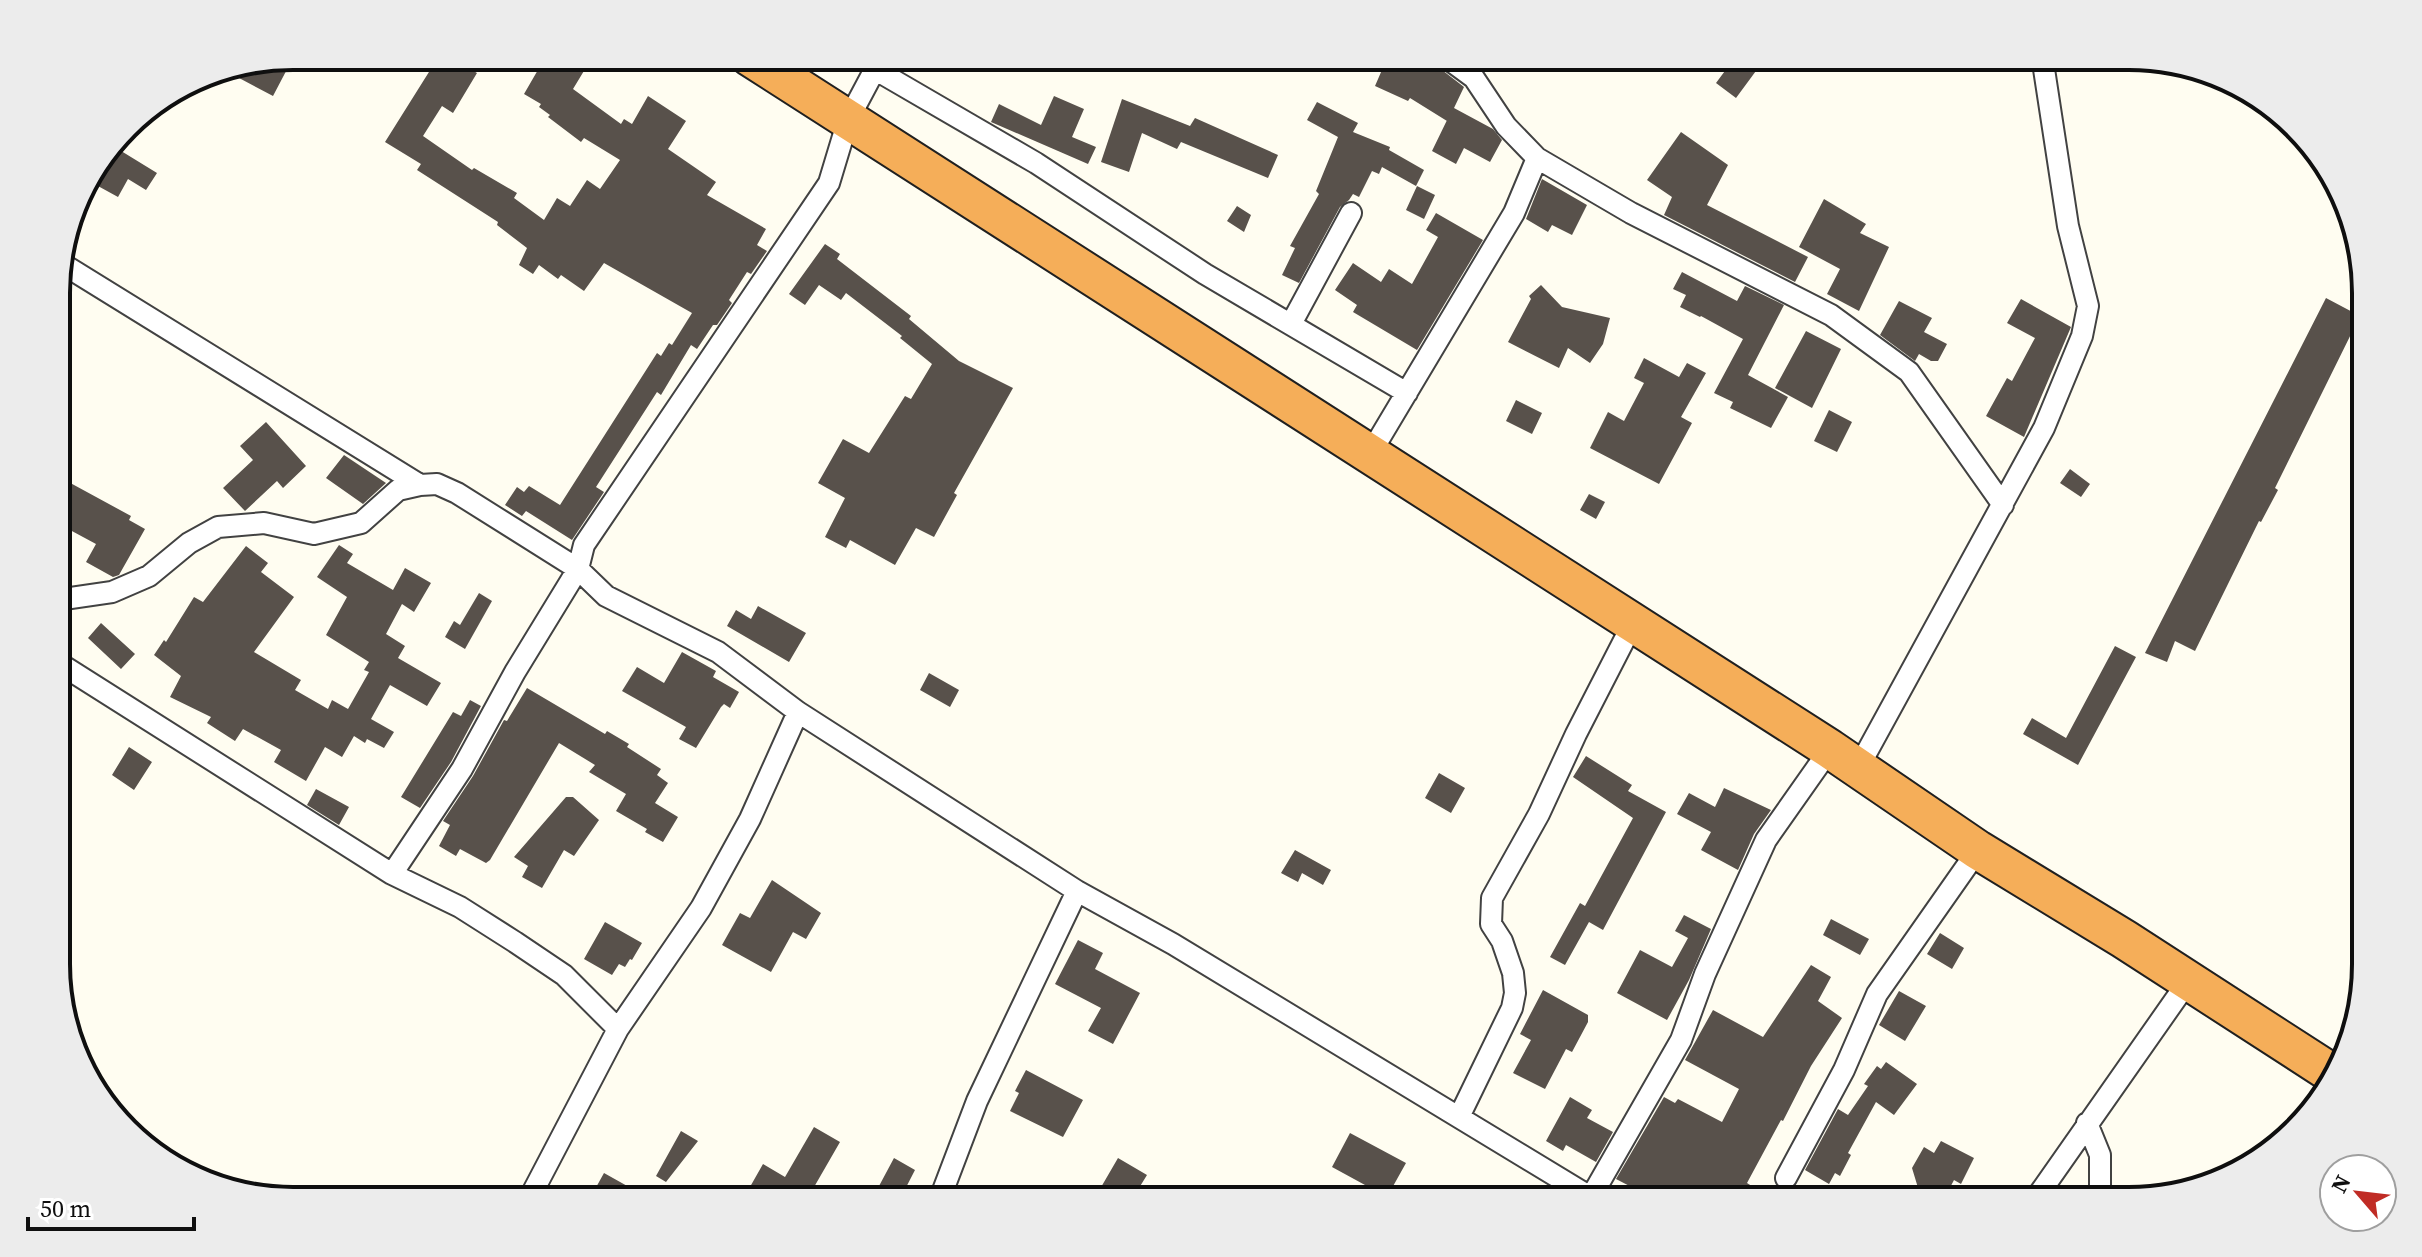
<svg xmlns="http://www.w3.org/2000/svg" width="2422" height="1257" font-family="'Source Serif 4',serif">
<style>
.building{fill:#58514b}
.lines{fill:none;stroke-linecap:round;stroke-linejoin:round}
.street-casing{stroke:#424242;stroke-width:24}
.highway-casing{stroke:#202020;stroke-width:42}
.street{stroke:#fff;stroke-width:20}
.highway{stroke:#f5ae59;stroke-width:38}
.rim{fill:none;stroke:#0f0f0f;stroke-width:4}
</style>
<rect width="100%" height="100%" fill="#fffdf1"/>
<path class="building" d="M294 56 273 96 224 70 293 56Z
M439 56H472L465 66 477 73 453 113 442 106 423 136 472 170 474 168 517 193 514 198 544 220 557 198 570 206 587 180 600 189 620 160 584 138 581 142 548 117 550 115 539 107 541 104 524 94 546 56H593L573 89 621 124 624 119 632 124 648 96 686 121 668 149 716 182 707 195 766 229 757 245 767 251 751 274 747 272 729 300 732 303 717 325H713L697 349 691 345 661 395 657 392 596 487 604 492 572 540 526 511 522 516 505 505 517 487 524 492 529 486 560 505 657 353 661 356 669 343 672 345 692 313 604 263 584 291 561 275 558 279 539 265 533 274 519 265 527 248 497 225 498 222 417 170 421 164 385 142Z
M1388 56H1405L1442 70 1464 87 1454 108 1493 129 1502 140 1490 162 1464 148 1456 164 1432 151 1449 116 1447 121 1410 98 1408 101 1375 86Z
M1736 56H1767L1736 98 1716 83Z
M1054 96 1084 109 1072 137 1096 147 1088 164 991 122 999 104 1041 125Z
M1122 99 1190 126 1195 118 1278 155 1268 178 1181 142 1177 149 1142 133 1129 172 1101 162Z
M1317 102 1358 123 1353 132 1390 147 1389 150 1424 170 1416 186 1382 167 1379 174 1372 171 1359 197 1353 194 1349 200 1340 207 1299 283 1282 275 1295 248 1290 246 1319 194 1316 191 1338 137 1307 120Z
M1681 132 1728 165 1707 205 1808 257 1795 282 1664 215 1672 197 1647 180Z
M113 146 157 173 146 190 128 179 118 197 87 180Z
M1542 179 1587 205 1572 235 1552 225 1548 232 1526 219Z
M1417 186 1435 195 1424 219 1406 210Z
M1824 199 1866 224 1860 233 1889 247 1859 311 1827 294 1840 269 1799 247Z
M1237 206 1251 215 1244 232 1227 221Z
M1436 213 1483 240 1417 350 1353 312 1357 305 1335 290 1353 263 1381 282 1389 269 1412 284 1438 237 1426 230Z
M825 244 840 254 837 259 911 316 909 319 959 361 1013 388 954 493 957 495 934 537 916 528 895 565 850 540 846 548 825 537 845 498 818 483 843 439 869 453 905 396 911 399 932 364 900 338 902 336 846 293 841 300 819 285 805 305 789 294Z
M1682 272 1737 301 1745 286 1784 305 1748 375 1788 397 1771 428 1730 408 1733 402 1714 393 1743 339 1701 316 1700 317 1680 307 1686 295 1673 289Z
M1541 285 1562 307 1610 318 1603 344 1590 363 1568 348 1559 368 1508 342 1531 299 1529 296Z
M2326 298 2360 316 2275 488 2278 490 2261 522 2259 521 2195 651 2175 641 2167 662 2145 653Z
M2021 299 2071 327 2024 437 1986 416 2007 378 2012 381 2035 338 2007 323Z
M1899 301 1932 318 1924 332 1947 344 1938 361H1931L1919 354 1915 361 1880 335Z
M1806 331 1841 349 1812 408 1775 388Z
M1644 358 1679 377 1687 363 1706 373 1681 417 1692 423 1659 484 1590 448 1608 412 1624 421 1644 383 1634 378Z
M1516 400 1542 413 1532 434 1506 421Z
M1829 410 1852 422 1837 452 1814 441Z
M266 422 306 466 283 488 277 481 245 511 223 488 253 460 240 446Z
M344 455 386 483 363 504 326 478Z
M2070 469 2090 484 2081 497 2060 483Z
M63 479 131 516 129 520 145 529 119 575 113 577 86 562 96 544 57 523V490Z
M1589 494 1605 502 1596 519 1580 510Z
M339 545 353 554 347 563 393 590 405 568 431 583 414 612 402 604 386 634 405 646 398 658 441 683 427 706 390 685 371 719 394 732 384 748 367 739 365 743 354 736 342 757 325 747 306 781 274 762 281 750 243 729 235 741 207 723 211 717 170 697 181 676 154 655 164 640 166 642 194 597 203 602 246 546 268 563 261 572 294 597 254 652 301 680 295 690 328 709 332 700 348 709 369 672 364 670 369 662 326 635 347 597 317 577Z
M479 593 492 601 465 649 445 637 454 621 460 625Z
M758 606 806 633 789 662 727 626 736 610 751 619Z
M101 623 135 654 121 669 88 638Z
M2115 646 2136 657 2078 765 2023 734 2032 718 2066 738Z
M682 652 716 671 713 677 739 692 730 708 724 704 721 707 696 748 679 739 686 727 622 691 637 667 664 683Z
M929 673 959 690 950 707 920 690Z
M527 688 605 734 607 731 629 744 627 747 661 769 657 775 668 783 655 803 678 817 663 842 645 832 647 829 616 811 626 794 589 772 595 765 559 743 490 860 486 863 460 849 456 856 439 846 450 825 443 821 473 776 504 720 507 721Z
M470 700 481 706 451 762 420 808 401 797 453 712 461 716Z
M129 747 152 762 134 790 112 775Z
M1586 756 1632 785 1628 791 1666 812 1603 930 1589 922 1565 965 1550 957 1580 903 1585 906 1633 818 1573 777Z
M1439 773 1465 788 1451 813 1425 798Z
M1724 788 1771 810 1754 834 1738 870 1701 850 1711 832 1677 814 1689 793 1715 807Z
M316 789 349 807 339 825 307 805Z
M566 797H573L599 820 574 856 564 850 542 888 522 877 528 866 514 857Z
M1295 850 1331 870 1323 885 1302 873 1298 882 1281 873Z
M772 880 821 913 806 939 793 932 771 972 722 945 740 913 750 918Z
M1684 915 1711 929 1689 980 1667 1020 1617 993 1640 950 1672 967 1688 938 1675 931Z
M1831 919 1869 939 1860 955 1823 935Z
M605 922 642 943 632 960 630 959 625 967 619 964 612 975 584 959Z
M1940 933 1964 948 1952 969 1927 954Z
M1078 940 1103 953 1095 969 1140 993 1113 1044 1088 1031 1101 1008 1055 984Z
M1811 965 1831 977 1818 1001 1842 1018 1811 1066 1783 1121 1781 1120 1747 1183 1775 1201H1651L1641 1195 1643 1193 1616 1179 1664 1097 1675 1103 1678 1099 1722 1122 1739 1089 1685 1060 1713 1010 1763 1037Z
M1543 990 1588 1015V1022L1572 1052 1566 1049 1545 1089 1513 1073 1531 1040 1520 1034Z
M1899 991 1926 1006 1905 1041 1879 1025Z
M1886 1062 1917 1084 1894 1115 1876 1102 1848 1153 1851 1155 1840 1176 1835 1173 1829 1184 1805 1170 1838 1109 1848 1115 1868 1086 1864 1084 1877 1066 1881 1069Z
M1026 1070 1083 1100 1063 1137 1010 1111 1019 1093 1015 1091Z
M1570 1097 1592 1110 1587 1118 1613 1132 1596 1162 1566 1145 1563 1151 1546 1141Z
M814 1127 840 1142 806 1201H742L763 1164 785 1177Z
M681 1131 698 1141 666 1182 656 1176Z
M1350 1133 1406 1163 1387 1197 1332 1167Z
M1941 1141 1974 1158 1961 1184 1954 1180 1943 1201H1922L1912 1168 1924 1147 1934 1153Z
M894 1158 915 1170 899 1201H871Z
M1118 1158 1147 1175 1131 1201H1093Z
M604 1173 654 1201H592L597 1193 594 1191Z"/>
<g class="lines">
<defs>
<path id="street" d="M882 56 848 120 829 183 584 545 578 569 606 596 718 652 798 712 1077 891 1173 944 1597 1201
M876 70 1036 163 1205 274 1407 393
M1537 158 1631 213 1831 315 1909 372 2003 505
M61 263 420 485
M1291 324 1351 213
M1370 454 1514 213 1537 158 1506 126 1474 78 1444 56
M57 600 112 592 149 576 189 543 218 527 264 523 314 534 361 523 398 490 420 485 437 484 457 493 578 569 515 672 462 769 392 874
M57 662 392 874 460 907 515 942 564 975 618 1029
M1857 770 2044 428 2082 336 2088 306 2068 226 2042 56
M1459 1117 1512 1008 1515 993 1513 973 1502 941 1491 924 1492 898 1539 814 1576 734 1633 623
M2087 1123 2100 1155V1201
M1786 1178 1844 1070 1877 994 1978 850
M1591 1197 1681 1040 1705 974 1766 840 1830 749
M528 1201 618 1029 701 908 750 819 798 712
M939 1201 977 1101 1077 891
M2034 1201 2189 980"/>
<path id="highway" d="M749 56 1830 749 1978 850 2124 939 2336 1076"/>
</defs>
<use href="#street" class="street-casing"/>
<use href="#highway" class="highway-casing"/>
<use href="#street" class="street"/>
<use href="#highway" class="highway"/>
</g>
<path d="M0 0H2422V1257H0ZM293 70H2129A223 223 0 0 1 2352 293V964A223 223 0 0 1 2129 1187H293A223 223 0 0 1 70 964V293A223 223 0 0 1 293 70Z" fill="#ececec" fill-rule="evenodd"/>
<path class="rim" d="M293 70H2129A223 223 0 0 1 2352 293V964A223 223 0 0 1 2129 1187H293A223 223 0 0 1 70 964V293A223 223 0 0 1 293 70Z"/>
<g transform="translate(2358 1193) rotate(298)"><circle r="38" fill="#ffffff" stroke="#9f9f9f" stroke-width="2"/>
<path d="M0-6L14 30L0 20L-14 30Z" fill="#c02c25"/>
<text y="-12" font-size="22" font-weight="bold" text-anchor="middle" fill="#0f0f0f">N</text>
</g>
<path d="M28 1217v12h166v-12" fill="none" stroke="#0f0f0f" stroke-width="4"/>
<text x="40" y="1217" font-size="24" fill="#0f0f0f" stroke="#ffffff" stroke-width="6" paint-order="stroke">50 m</text>
</svg>
